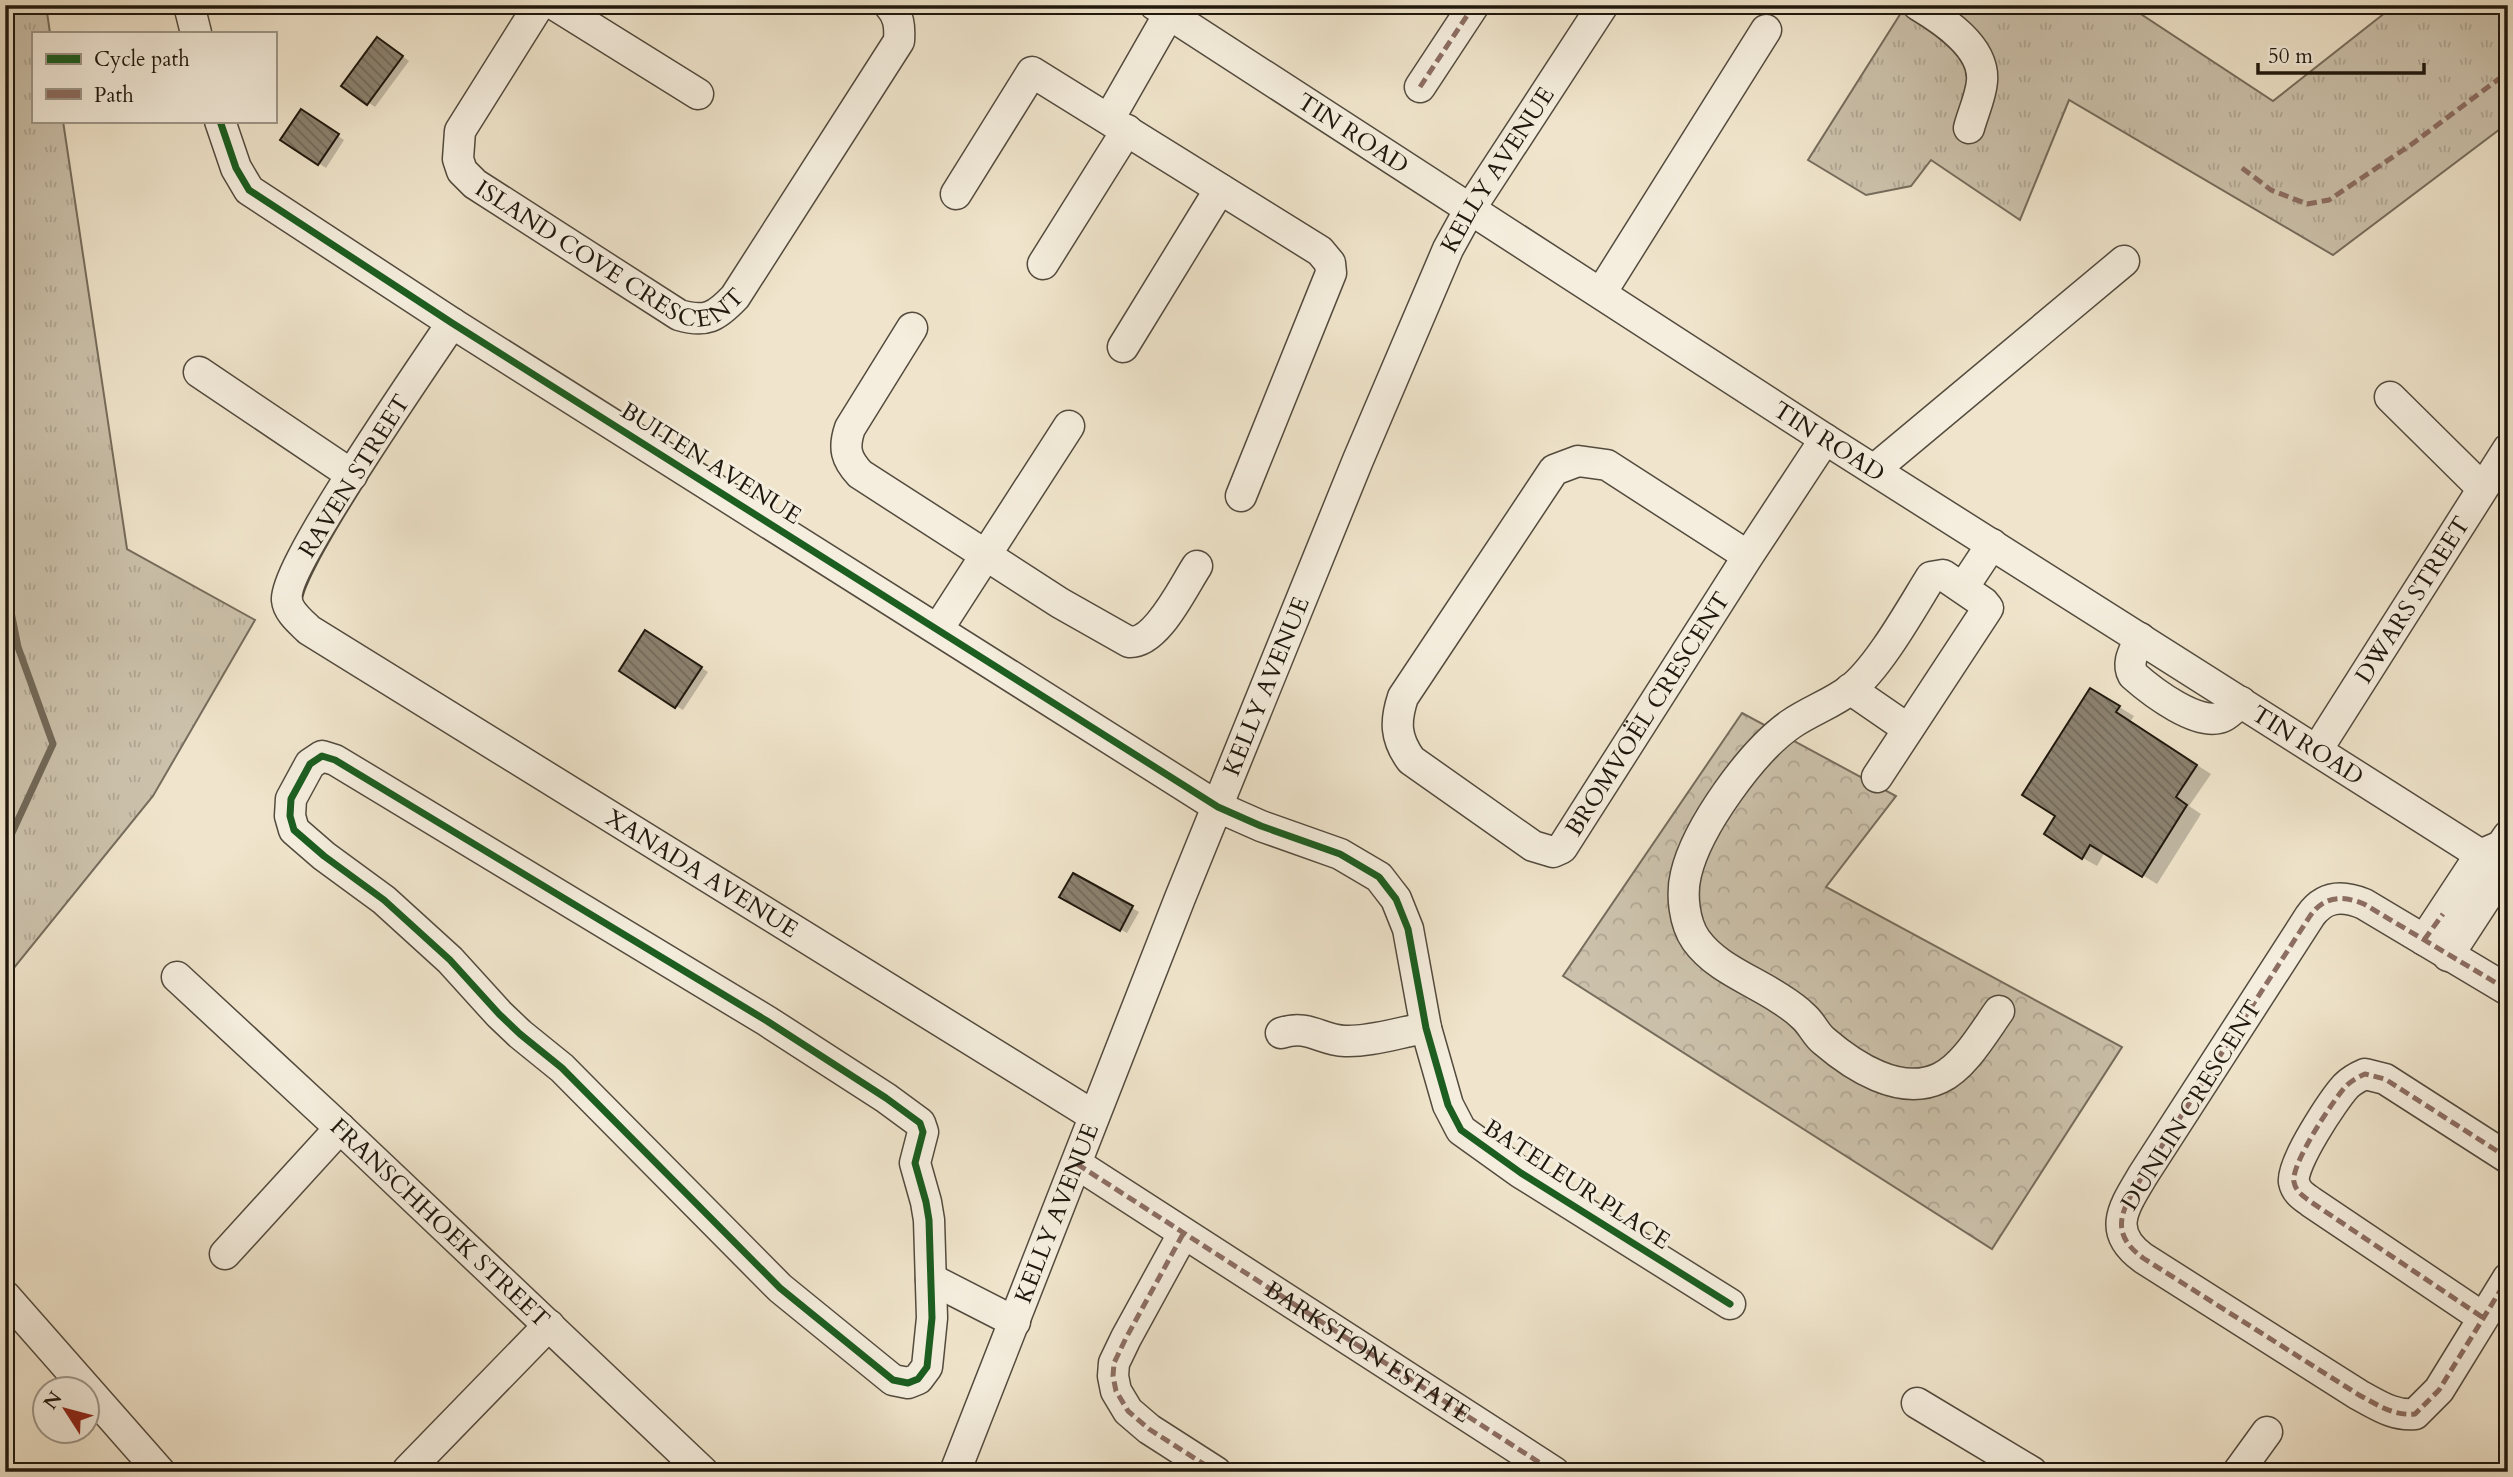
<svg xmlns="http://www.w3.org/2000/svg" width="2513" height="1477" font-family="Cardo,serif">
<style>
.grass{fill:url(#grass-tufts);stroke:#766d5d;stroke-width:2}
.forest{fill:url(#forest-crowns);stroke:#766d5d;stroke-width:2}
.shadow{fill:#0003}
.lines{fill:none;stroke-linecap:round;stroke-linejoin:round}
.stream{stroke:#726959;stroke-width:7}
.building{fill:url(#building-back-hatch);stroke:#1f180e;stroke-width:2}
.minor-casing{stroke:#534b3e;stroke-width:33}
.minor{stroke:#f5eede;stroke-width:30}
.quiet{stroke:#8d6e63;stroke-width:5;stroke-dasharray:10 5;stroke-linecap:butt}
.cycleway-casing{stroke:#f5eede;stroke-width:11}
.cycleway{stroke:#1b5e20;stroke-width:7}
.labels{text-anchor:middle;stroke-width:6;stroke-linejoin:round;paint-order:stroke}
.street-label{font-size:24px;fill:#1f180e;stroke:#f5eede}
</style>
<defs>
<pattern id="grass-tufts" width="24" height="20" patternUnits="userSpaceOnUse" patternTransform="scale(1.75)"><rect width="24" height="20" fill="#ccc2ac"/><path d="M3 7l-1-3M5 7V3M7 7l1-3M15 17l-1-3M17 17v-4M19 17l1-3" fill="none" stroke="#afa693"/></pattern>
<pattern id="forest-crowns" width="20" height="18" patternUnits="userSpaceOnUse" patternTransform="scale(1.75)"><rect width="20" height="18" fill="#ccc2ac"/><path d="M2 6a3 3 0 1 1 6 0M12 15a3 3 0 1 1 6 0" fill="none" stroke="#afa693"/></pattern>
<pattern id="building-back-hatch" width="6" height="6" patternUnits="userSpaceOnUse" patternTransform="scale(1.75)"><rect width="6" height="6" fill="#8c8371"/><path d="M-1 5l2 2M0 0l6 6M5-1l2 2" fill="none" stroke="#726a5b"/></pattern>
</defs>
<rect width="100%" height="100%" fill="#f0e5cc"/>
<filter id="stains"><feTurbulence type="fractalNoise" baseFrequency=".00286" numOctaves="4"/><feColorMatrix values="0 0 0 0 .2 0 0 0 0 .09 0 0 0 0 .02 0 0 0 .5 -.17"/></filter>
<radialGradient id="worn" r=".72"><stop offset=".6" stop-color="#630" stop-opacity="0"/><stop offset="1" stop-color="#630" stop-opacity=".3"/></radialGradient>
<path class="grass" d="M5 5H46L50 33H33V121H63L127 549 255 620 153 796 5 979Z
M1906 5H2127L2273 101 2395 5H2508V123L2333 255 2069 100 2020 220 1931 160 1911 186 1866 195 1808 160Z"/>
<path class="forest" d="M1742 713 1896 796 1826 887 2122 1047 1992 1249 1563 976Z"/>
<path class="shadow" d="M384 43 409 61 375 107 344 85Z
M308 115 344 140 326 168 283 140Z
M653 636 708 672 683 710 676 706Z
M2091 690 2134 716 2130 722 2211 774 2189 806 2201 814 2157 884 2105 852 2097 866 2083 858 2057 816Z
M1074 875 1139 912 1127 933 1061 896Z"/>
<g class="lines">
<path class="stream" d="M5 582 18 647 53 744 5 848"/>
</g>
<path class="building" d="M377 37 403 56 367 105 341 86Z
M301 109 339 134 318 165 280 140Z
M645 630 702 667 675 708 619 671Z
M2090 688 2120 706 2116 712 2197 765 2176 797 2187 805 2142 877 2090 845 2082 859 2044 834 2055 816 2022 795Z
M1073 873 1133 906 1120 931 1059 897Z"/>
<g class="lines">
<defs>
<g id="minor">
<path d="M189 5 196 33"/>
<path id="s1" d="M539 5 460 131 458 159 462 171 475 184 679 315C706 323 716 317 735 297L899 41C900 26 899 16 889 5"/>
<path d="M555 5 698 94"/>
<path id="s2" d="M1155 5 1825 439 2508 872"/>
<path d="M1918 5C1943 20 1985 47 1982 81 1981 96 1973 113 1969 128"/>
<path d="M1420 87 1474 5"/>
<path d="M1109 119 1169 14"/>
<path d="M220 121 236 168 249 190 452 323 1218 807 1261 826 1340 854 1379 877 1389 890 1396 899 1408 929 1426 1028 1448 1105 1461 1130 1521 1173 1730 1304"/>
<path d="M956 194 1032 72 1320 251 1330 263 1331 273 1241 496"/>
<path d="M1043 264 1127 130"/>
<path d="M1601 293 1766 30"/>
<path id="s3" d="M452 323C426 362 282 569 287 600 288 612 301 622 309 630L1094 1116"/>
<path d="M912 328 850 428C843 448 846 459 860 474L1060 603 1129 642C1157 644 1183 587 1197 566"/>
<path d="M1123 347 1220 189"/>
<path d="M199 372 352 475"/>
<path d="M2390 397 2482 488"/>
<path d="M1875 469 2124 261"/>
<path id="s4" d="M1748 556 1607 465 1578 461 1554 470 1403 697C1395 721 1395 738 1411 760L1533 846 1553 852 1562 848 1748 556 1825 439"/>
<path d="M1963 588 1992 544"/>
<path d="M938 629 1069 426"/>
<path d="M2140 638C2135 650 2126 662 2133 675 2151 691 2200 729 2224 716 2230 713 2236 706 2241 702"/>
<path d="M1850 689 1908 729"/>
<path id="s5" d="M2317 750 2508 449"/>
<path d="M322 756 335 760 767 1021 886 1098 920 1123 923 1132 915 1163 926 1202 929 1220 932 1318 927 1367 918 1379 908 1383 893 1380 780 1288 562 1068 520 1034 499 1014 450 960 384 900 324 856 294 830 290 816 291 799 310 764Z"/>
<path d="M1877 777 1988 608 1984 603 1943 575 1931 577C1911 609 1879 667 1851 689 1833 703 1810 711 1791 724 1752 751 1697 827 1686 874 1681 894 1684 923 1696 940 1716 968 1752 980 1779 998 1787 1003 1797 1010 1804 1017 1812 1024 1816 1035 1824 1041 1853 1066 1900 1097 1940 1078 1964 1067 1984 1032 1999 1011"/>
<path d="M2424 940 2480 855 2501 846 2508 836"/>
<path d="M2448 956 2504 870 2501 850"/>
<path id="s6" d="M177 977 340 1128 703 1472"/>
<path d="M2508 990 2364 904C2342 895 2324 896 2310 916L2143 1175C2124 1207 2106 1231 2143 1258L2359 1395C2378 1405 2393 1416 2415 1414L2439 1390 2508 1278"/>
<path d="M1281 1033C1309 1024 1320 1040 1345 1041 1371 1042 1400 1032 1426 1028"/>
<path id="s7" d="M1077 1164 1554 1472"/>
<path d="M1183 1234 1126 1338 1114 1363 1113 1376 1116 1391 1128 1411 1149 1429 1216 1472"/>
<path d="M225 1254 340 1128"/>
<path d="M931 1279 1015 1322"/>
<path d="M5 1296 160 1472"/>
<path d="M2482 1317 2311 1202C2303 1196 2296 1192 2294 1182 2290 1165 2334 1099 2346 1086 2351 1081 2358 1077 2365 1074L2385 1079 2508 1158"/>
<path d="M1917 1403 2032 1472"/>
<path d="M408 1470 549 1325"/>
<path id="s8" d="M955 1472 1180 898 1358 460 1448 249 1470 209 1603 5"/>
<path d="M2238 1472 2267 1432"/>
</g>
</defs>
<use href="#minor" class="minor-casing"/>
<use href="#minor" class="minor"/>
<path class="quiet" d="M1420 87 1474 5
M2242 168 2271 190 2307 204 2329 200 2412 144 2508 72
M2424 940 2443 914
M2508 990 2364 904C2342 895 2324 896 2310 916L2143 1175C2124 1207 2106 1231 2143 1258L2359 1395C2378 1405 2393 1416 2415 1414L2439 1390 2508 1278
M1077 1164 1554 1472
M1183 1234 1126 1338 1114 1363 1113 1376 1116 1391 1128 1411 1149 1429 1216 1472
M2482 1317 2311 1202C2303 1196 2296 1192 2294 1182 2290 1165 2334 1099 2346 1086 2351 1081 2358 1077 2365 1074L2385 1079 2508 1158"/>
<defs>
<path id="cycleway" d="M220 121 236 168 249 190 452 323 1218 807 1261 826 1340 854 1379 877 1389 890 1396 899 1408 929 1426 1028 1448 1105 1461 1130 1521 1173 1730 1304
M322 756 335 760 767 1021 886 1098 920 1123 923 1132 915 1163 926 1202 929 1220 932 1318 927 1367 918 1379 908 1383 893 1380 780 1288 562 1068 520 1034 499 1014 450 960 384 900 324 856 294 830 290 816 291 799 310 764Z"/>
</defs>
<use href="#cycleway" class="cycleway-casing"/>
<use href="#cycleway" class="cycleway"/>
</g>
<g class="labels">
<g class="street-label">
<text dy="8" stroke="none"><textPath href="#s2" startOffset="236">TIN ROAD</textPath></text>
<text dy="8" stroke="none"><textPath href="#s8" startOffset="1412">KELLY AVENUE</textPath></text>
<text dy="8" stroke="none"><textPath href="#s1" startOffset="366">ISLAND COVE CRESCENT</textPath></text>
<text dy="8" stroke="none"><textPath href="#s2" startOffset="803">TIN ROAD</textPath></text>
<text transform="translate(711 463) rotate(32)" y="8">BUITEN AVENUE</text>
<text transform="translate(354 476) rotate(-58)" y="8">RAVEN STREET</text>
<text dy="8" stroke="none"><textPath href="#s5" startOffset="178">DWARS STREET</textPath></text>
<text dy="8" stroke="none"><textPath href="#s8" startOffset="845">KELLY AVENUE</textPath></text>
<text dy="8" stroke="none"><textPath href="#s4" startOffset="901">BROMVOËL CRESCENT</textPath></text>
<text dy="8" stroke="none"><textPath href="#s2" startOffset="1370">TIN ROAD</textPath></text>
<text dy="8" stroke="none"><textPath href="#s3" startOffset="824">XANADA AVENUE</textPath></text>
<text transform="translate(2191 1105) rotate(-58)" y="8">DUNLIN CRESCENT</text>
<text transform="translate(1577 1184) rotate(33)" y="8">BATELEUR PLACE</text>
<text dy="8" stroke="none"><textPath href="#s8" startOffset="278">KELLY AVENUE</textPath></text>
<text dy="8" stroke="none"><textPath href="#s6" startOffset="360">FRANSCHHOEK STREET</textPath></text>
<text dy="8" stroke="none"><textPath href="#s7" startOffset="346">BARKSTON ESTATE</textPath></text>
</g>
</g>
<rect width="2513" height="1477" fill="none" stroke="#f0e5cc" stroke-width="28"/>
<rect x="7" y="7" width="2499" height="1463" fill="none" stroke="#1f180e" stroke-width="3.5"/>
<rect x="14" y="14" width="2485" height="1449" fill="none" stroke="#1f180e" stroke-width="2"/>
<rect x="32" y="32" width="245" height="91" fill="#f5eede" stroke="#9f988b" stroke-width="2"/>
<rect x="46" y="54" width="35" height="10" fill="#1b5e20" stroke="#9f988b" stroke-width="2"/>
<text x="94" y="66" font-size="21" fill="#1f180e">Cycle path</text>
<rect x="46" y="89" width="35" height="10" fill="#8d6e63" stroke="#9f988b" stroke-width="2"/>
<text x="94" y="102" font-size="21" fill="#1f180e">Path</text>
<g transform="translate(66 1410) rotate(306)"><circle r="33" fill="#f5eede" stroke="#9f988b" stroke-width="2"/>
<path d="M0-5L12 26L0 18L-12 26Z" fill="#8f2418"/>
<text y="-10" font-size="19" font-weight="bold" text-anchor="middle" fill="#1f180e">N</text>
</g>
<path d="M2258 63v10h166v-10" fill="none" stroke="#1f180e" stroke-width="3.5"/>
<text x="2268" y="63" font-size="21" fill="#1f180e" stroke="#f5eede" stroke-width="5" paint-order="stroke">50 m</text>
<rect width="100%" height="100%" filter="url(#stains)"/>
<rect width="100%" height="100%" fill="url(#worn)"/>
</svg>
